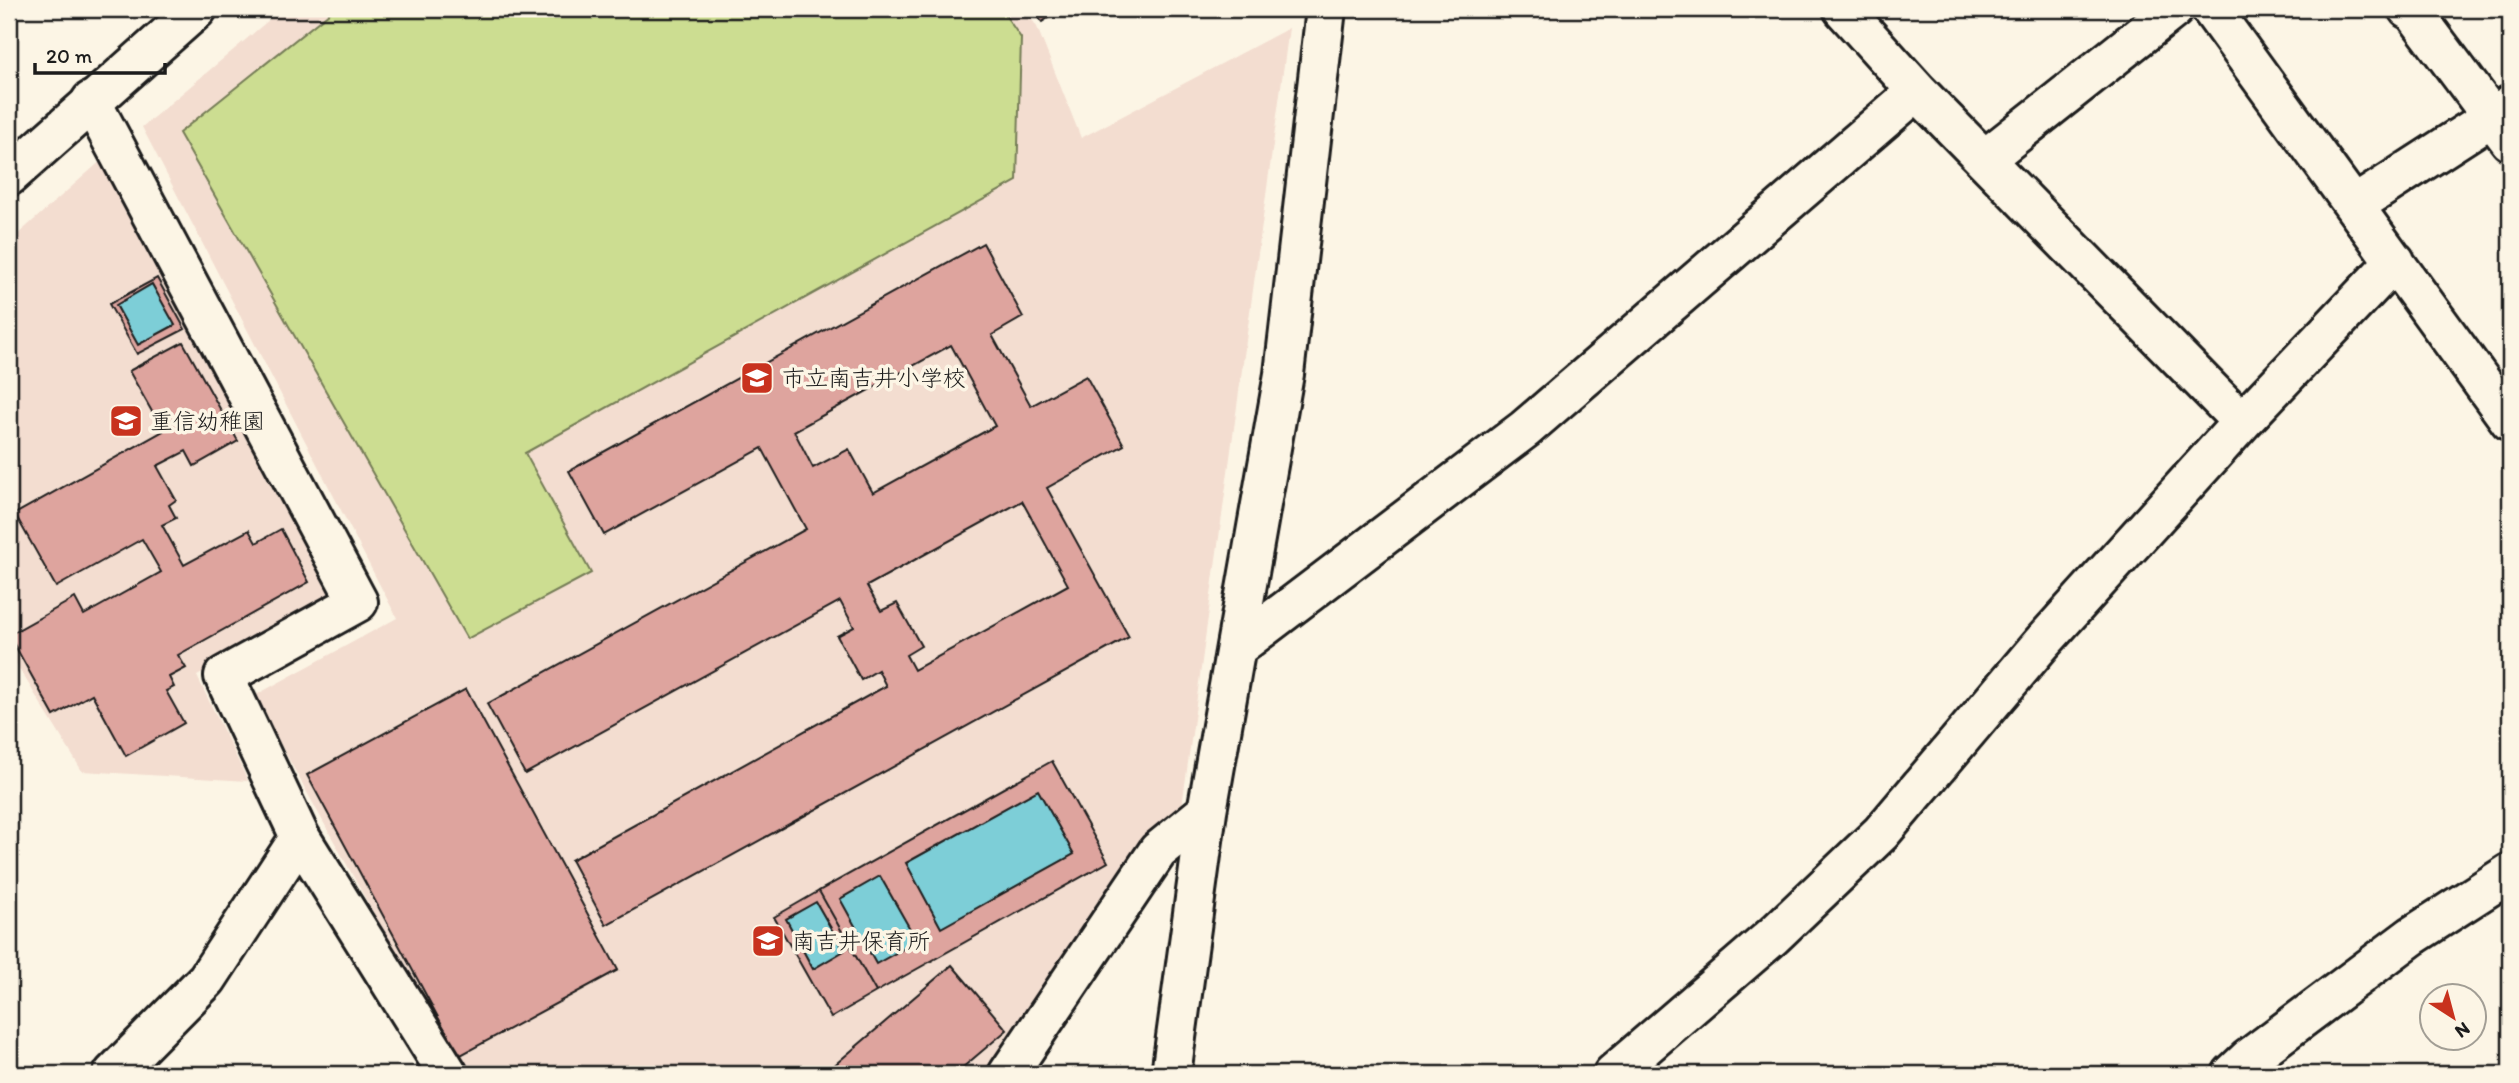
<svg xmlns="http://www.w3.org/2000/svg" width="2519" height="1083" font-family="Itim,'Klee One',sans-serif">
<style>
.built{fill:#f3ddd0}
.green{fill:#ccdd91;stroke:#747c56;stroke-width:2}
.water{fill:#7dced7;stroke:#56878c;stroke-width:2}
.building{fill:#dea49e;stroke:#1c1c1c;stroke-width:2;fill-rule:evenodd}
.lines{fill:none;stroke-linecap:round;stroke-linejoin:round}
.street-casing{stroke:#1c1c1c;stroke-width:44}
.secondary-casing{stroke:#1c1c1c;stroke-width:44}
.street{stroke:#fcf5e5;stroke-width:38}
.secondary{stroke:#fcf5e5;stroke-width:38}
.labels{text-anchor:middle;stroke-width:7;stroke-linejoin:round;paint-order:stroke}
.poi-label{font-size:23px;fill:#1c1c1c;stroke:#fcf5e5;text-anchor:start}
</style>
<rect width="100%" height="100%" fill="#fcf5e5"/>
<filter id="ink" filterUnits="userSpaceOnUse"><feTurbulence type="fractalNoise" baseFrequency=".0143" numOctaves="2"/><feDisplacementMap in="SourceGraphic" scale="14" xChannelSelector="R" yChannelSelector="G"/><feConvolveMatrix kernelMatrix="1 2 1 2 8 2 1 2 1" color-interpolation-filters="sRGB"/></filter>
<g filter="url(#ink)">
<path class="built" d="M282 9H1025L1037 27 1081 138 1289 28 1180 821 995 1074H462L254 696 397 618 142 127Z
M103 159 338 600 197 676 248 781 82 771 9 652V242Z"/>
<path class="green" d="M334 9H1001L1021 38 1017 181 525 453 591 573 467 639 179 133Z"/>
<path class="water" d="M152 284 175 325 138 345 116 305Z
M1038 790 1074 854 941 928 906 863Z
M880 876 917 941 876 964 840 899Z
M816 902 844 951 813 969 786 919Z"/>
<path class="building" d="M1032 9H1062L1042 22Z
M983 243 1023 317 992 335 1031 406 1086 376 1124 445 1047 488 1129 637 606 925 571 860 886 686 878 670 861 680 837 636 854 627 840 601 525 774 487 704 806 529 762 448 604 535 569 471ZM951 345 995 426 873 493 849 449 813 468 794 431ZM1022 501 1068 585 914 670 906 655 921 646 897 603 881 611 867 586Z
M157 278 185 329 137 354 109 304ZM152 284 175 325 138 345 116 305Z
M183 342 238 441 194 466 186 451 157 466 176 500 169 505 176 518 162 525 184 565 249 530 256 543 281 529 309 582 178 655 186 668 169 677 174 687 166 691 184 723 126 756 92 694 54 716 9 635 75 598 84 615 161 572 142 539 56 587 15 514 163 431 129 371Z
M466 689 618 970 459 1056 307 775Z
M1052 761 1108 862 876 992 819 891ZM1038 790 1074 854 941 928 906 863ZM880 876 917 941 876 964 840 899Z
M819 891 876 992 831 1018 774 917ZM816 902 844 951 813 969 786 919Z
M952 965 1007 1030 955 1074H824Z"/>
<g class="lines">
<defs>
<path id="street" d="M1843 9 1917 91 2242 422
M2211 9 2510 421
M2408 9 2412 10 2510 141
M91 101 358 602 224 676 300 837 448 1074
M1985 159 2174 9
M2355 205 2510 105
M1236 648 1525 429 1917 91
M113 1074 207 979 300 837
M1008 1074 1158 851 1207 811
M1171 1074 1207 811 1284 374 1326 9
M1613 1074 1773 936 1881 833 2041 644 2242 422 2395 261
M2232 1074 2248 1059 2412 936 2510 873"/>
<path id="secondary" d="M9 176 197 9"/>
</defs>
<use href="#street" class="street-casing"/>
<use href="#secondary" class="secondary-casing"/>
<use href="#street" class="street"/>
<use href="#secondary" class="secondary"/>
</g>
</g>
<defs>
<symbol id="school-square" viewBox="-11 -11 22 22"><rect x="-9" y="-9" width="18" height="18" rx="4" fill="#c8321e" stroke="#fcf5e5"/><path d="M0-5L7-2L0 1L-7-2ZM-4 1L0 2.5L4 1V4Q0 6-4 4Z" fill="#fff"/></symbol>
</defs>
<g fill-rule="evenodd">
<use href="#school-square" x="738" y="359" width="38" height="38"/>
<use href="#school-square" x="107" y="402" width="38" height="38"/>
<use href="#school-square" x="749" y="922" width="38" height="38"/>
</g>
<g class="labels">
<g class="poi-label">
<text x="782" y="386">市立南吉井小学校</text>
<text x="150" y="429">重信幼稚園</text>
<text x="792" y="949">南吉井保育所</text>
</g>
</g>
<rect width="2519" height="1083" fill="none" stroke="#fcf5e5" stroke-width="35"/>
<rect x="18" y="18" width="2484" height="1048" fill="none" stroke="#1c1c1c" stroke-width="2.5" filter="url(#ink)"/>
<g transform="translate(2453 1017) rotate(144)"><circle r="33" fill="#fcf5e5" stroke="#a29e95" stroke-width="2"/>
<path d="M0-5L12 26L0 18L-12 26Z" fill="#c8321e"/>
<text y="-10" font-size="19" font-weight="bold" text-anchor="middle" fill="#1c1c1c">N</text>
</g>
<path d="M35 63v10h130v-10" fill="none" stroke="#1c1c1c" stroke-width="3.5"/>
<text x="46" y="63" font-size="21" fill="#1c1c1c" stroke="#fcf5e5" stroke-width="5" paint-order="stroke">20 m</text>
</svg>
